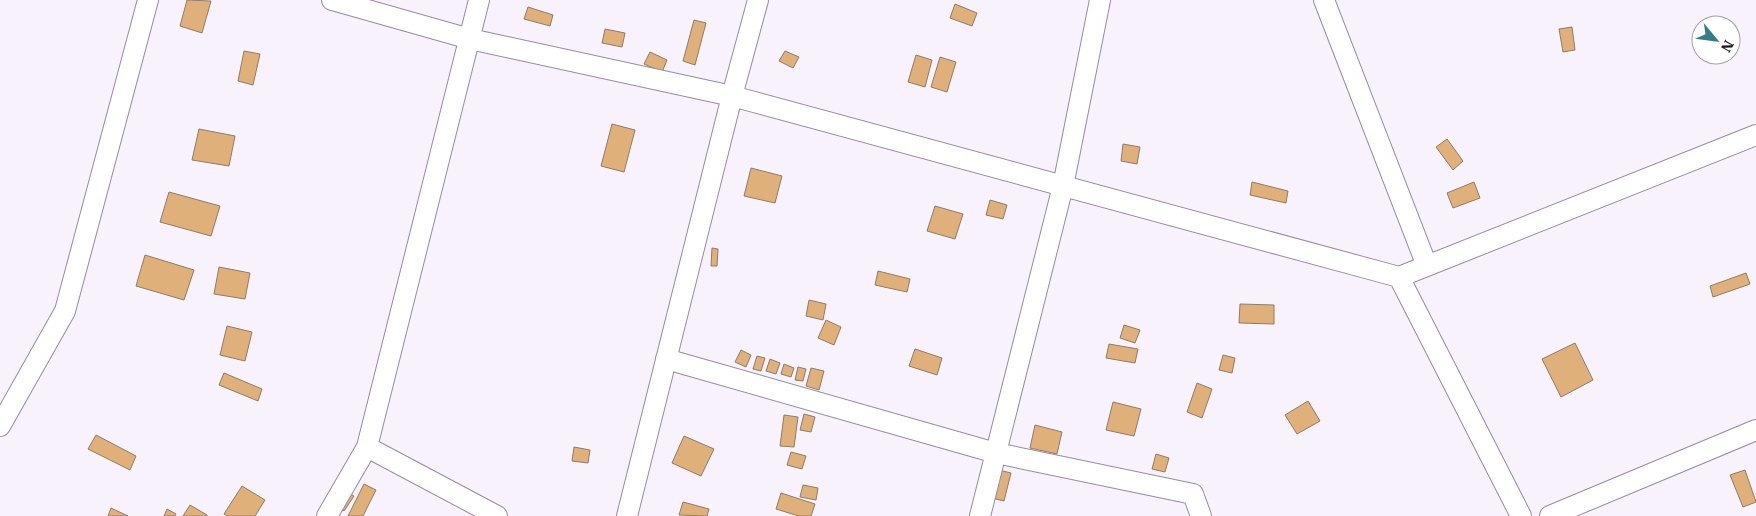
<svg xmlns="http://www.w3.org/2000/svg" width="1756" height="516" font-family="'IBM Plex Serif',serif">
<style>
.building{fill:#dfb07a;stroke:#8e7c69}
.lines{fill:none;stroke-linecap:round;stroke-linejoin:round}
.minor-casing{stroke:#988ba1;stroke-width:22}
.minor{stroke:#fff;stroke-width:20}
</style>
<rect width="100%" height="100%" fill="#f7f2fc"/>
<path class="building" d="M187 0 211 1 202 33 180 26Z
M955 4 977 13 972 26 950 18Z
M528 7 553 15 550 26 524 19Z
M694 20 706 23 695 65 683 61Z
M1572 27 1575 50 1563 52 1559 29Z
M605 29 625 33 622 47 602 43Z
M244 51 260 54 253 85 238 81Z
M785 51 799 57 793 68 779 61Z
M650 52 667 60 662 72 644 64Z
M916 55 932 60 925 87 908 82Z
M940 57 956 62 947 92 931 87Z
M612 124 635 130 624 172 601 166Z
M199 129 235 136 229 166 192 160Z
M1447 139 1463 161 1453 170 1436 147Z
M1123 144 1140 147 1137 164 1121 161Z
M751 168 782 176 775 203 744 196Z
M1252 182 1288 191 1286 203 1250 195Z
M1474 182 1480 198 1453 208 1447 193Z
M169 192 220 206 211 236 160 222Z
M990 200 1007 205 1003 219 986 215Z
M935 206 963 214 955 239 927 231Z
M712 248 718 249 717 266H711Z
M145 255 194 270 184 300 136 286Z
M219 267 250 273 245 299 214 294Z
M878 271 910 279 907 292 875 285Z
M1746 273 1750 284 1713 297 1710 286Z
M809 300 826 304 823 320 806 316Z
M1240 304 1274 305V324L1239 323Z
M826 320 841 327 834 345 818 338Z
M1124 325 1140 330 1135 343 1120 338Z
M227 326 252 332 245 361 220 355Z
M1575 343 1593 380 1561 397 1542 359Z
M1109 344 1138 349 1135 363 1106 358Z
M915 349 942 358 937 375 909 366Z
M741 350 751 355 746 367 735 362Z
M1223 355 1235 358 1232 373 1219 370Z
M757 356 765 358 761 371 753 369Z
M770 359 780 363 776 374 766 371Z
M784 364 794 368 791 377 781 374Z
M798 367 806 369 803 381 795 380Z
M811 368 824 371 819 390 806 386Z
M224 373 262 389 258 401 219 385Z
M1197 383 1212 389 1202 418 1187 412Z
M1308 401 1320 421 1297 434 1285 415Z
M1113 402 1141 409 1134 436 1106 430Z
M804 414 815 417 811 432 800 430Z
M784 415 798 417 794 447 780 446Z
M1035 425 1062 432 1057 454 1030 448Z
M96 435 136 456 130 470 88 449Z
M684 436 714 449 701 476 672 463Z
M574 447 590 450 588 463 572 461Z
M791 452 806 456 802 469 787 465Z
M1156 454 1169 458 1165 472 1152 469Z
M999 470 1011 473 1004 501 992 498Z
M1745 470 1756 502 1743 507 1730 475Z
M364 484 376 490 363 516H348Z
M803 485 818 488 816 500 800 497Z
M242 486 265 500 255 516H227L224 514Z
M346 491 354 496 344 511 336 505Z
M781 493 815 504 811 516H799L776 509Z
M683 502 709 509 707 516 679 515Z
M190 505 207 515V516H183Z
M111 508 128 516H108Z
M167 509 176 514 175 516H164Z"/>
<g class="lines">
<defs>
<path id="minor" d="M332 0 470 39 732 96 1399 277 1756 135
M1324 0 1427 266
M1399 277 1521 516
M666 359 996 453 1193 494 1201 516
M0 426 65 311 148 0
M367 447 497 516
M327 516 367 447 479 0
M627 516 732 96 758 0
M980 516 1063 186 1100 0
M1550 516 1756 430"/>
</defs>
<use href="#minor" class="minor-casing"/>
<use href="#minor" class="minor"/>
</g>
<g transform="translate(1716 40) rotate(119)"><circle r="24" fill="#ffffff" stroke="#a3a1a4"/>
<path d="M0-4L9 19L0 12L-9 19Z" fill="#357d86"/>
<text y="-8" font-size="14" font-weight="bold" text-anchor="middle" fill="#18131b">N</text>
</g>
</svg>
